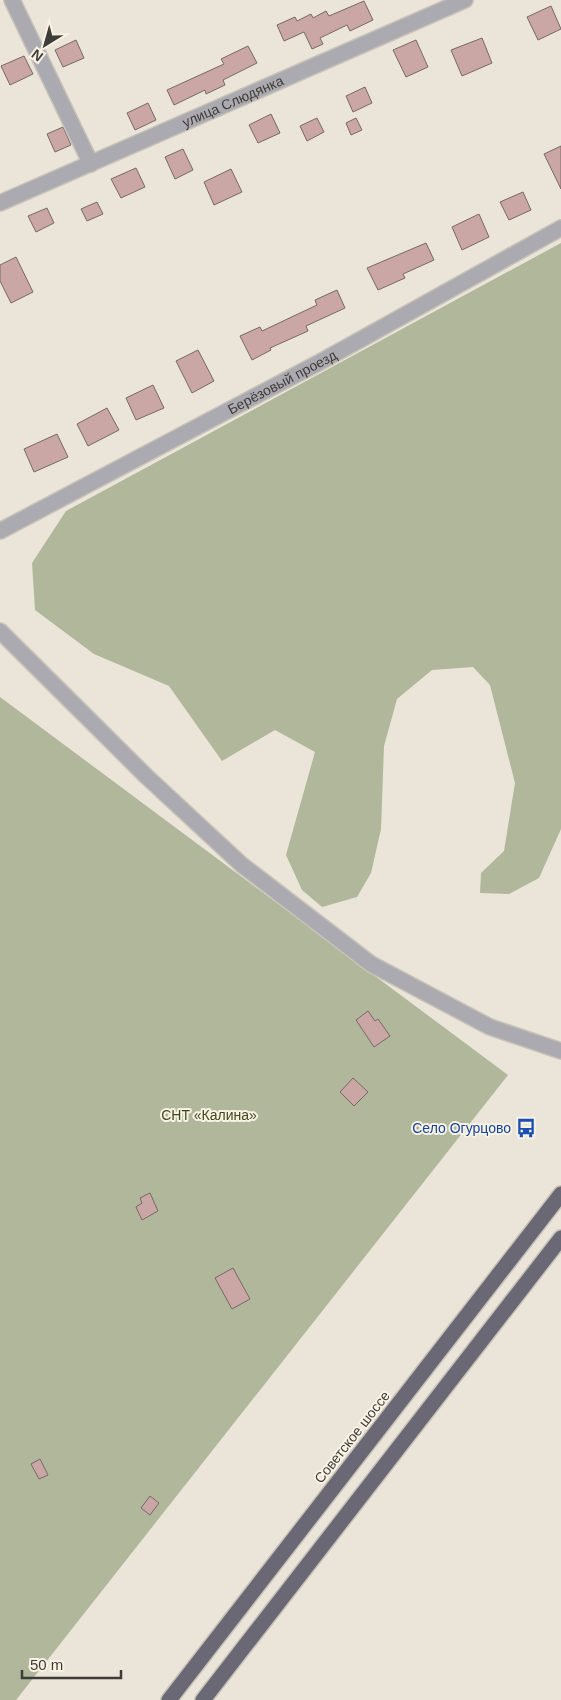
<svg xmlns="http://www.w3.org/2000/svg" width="561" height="1700" font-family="Helvetica,sans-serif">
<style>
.green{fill:#b0b79a}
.building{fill:#caa7a5;stroke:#776867}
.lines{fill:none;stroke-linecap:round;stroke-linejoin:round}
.minor-casing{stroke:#c8c3b8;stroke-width:18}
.highway-casing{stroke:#c8c3b8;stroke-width:18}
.minor{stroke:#abaab0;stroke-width:15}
.highway{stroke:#696874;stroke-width:15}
.labels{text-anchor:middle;stroke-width:4;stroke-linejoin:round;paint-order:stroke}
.street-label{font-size:14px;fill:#3e3c37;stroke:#f8f2e5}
.park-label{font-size:14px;fill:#424919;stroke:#f8f2e5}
.transit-label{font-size:14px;fill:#164399;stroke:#f8f2e5;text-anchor:end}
</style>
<rect width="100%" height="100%" fill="#eae5d8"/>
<path class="green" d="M561 243V829L539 878 509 894 480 893 481 873 504 851 515 783 490 685 473 667 432 670 397 699 384 746 381 829 371 873 357 897 322 907 302 890 286 855 315 752 275 730 222 761 169 686 94 654 35 610 32 563 66 511Z
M0 697 508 1075 16 1700H0Z"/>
<path class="building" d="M364 1 373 20 350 31 347 25 320 38 323 44 312 49 304 32 284 41 277 25 295 17 297 21 311 14 313 18 326 11 329 16Z
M551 6 561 29 538 40 527 17Z
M482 38 492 63 462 76 451 50Z
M76 40 84 58 63 67 55 50Z
M416 40 428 67 406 77 393 50Z
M248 46 257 63 223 80 225 85 206 94 205 90 174 105 167 90 224 64 221 59Z
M24 56 33 74 10 85 1 66Z
M365 87 372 103 353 112 346 96Z
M148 103 156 120 135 130 127 113Z
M271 114 280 133 258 143 249 125Z
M317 118 324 132 307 141 300 126Z
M356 118 362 130 351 135 346 123Z
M63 127 71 145 55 152 47 134Z
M561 146V189L544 154Z
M183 149 193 170 175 179 165 157Z
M136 168 145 187 121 198 111 179Z
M231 169 242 192 214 205 204 182Z
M523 192 531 210 509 220 500 202Z
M97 202 103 214 87 221 81 209Z
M47 208 54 223 36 232 28 216Z
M479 214 489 237 462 250 452 227Z
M426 243 434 260 403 274 405 278 378 290 367 268Z
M16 257 33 292 11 303 0 281V265Z
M337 290 345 308 306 326 308 331 270 348 271 350 252 360 240 336 260 327 262 331 317 305 315 300Z
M198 350 214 381 192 393 176 361Z
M153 385 164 408 136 420 126 398Z
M107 408 119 430 88 446 77 424Z
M57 434 68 457 34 472 24 449Z
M368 1011 375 1021 378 1019 390 1036 374 1047 356 1020Z
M353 1078 368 1092 354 1106 340 1092Z
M150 1193 158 1211 142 1220 136 1207 142 1203 140 1198Z
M233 1268 250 1299 232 1309 215 1278Z
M40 1459 48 1475 39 1479 31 1464Z
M150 1496 159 1503 150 1515 141 1508Z"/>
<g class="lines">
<defs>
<g id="minor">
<path d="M12 0 91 164"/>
<path id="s1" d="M0 203 465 0"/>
<path id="s2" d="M0 531 322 361 561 228"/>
<path d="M0 631 146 776 242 865 371 964 490 1027 561 1051"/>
</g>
<path id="highway" d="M169 1700 561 1194
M203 1700 561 1238"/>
</defs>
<use href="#minor" class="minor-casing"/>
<use href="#highway" class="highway-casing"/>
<use href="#minor" class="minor"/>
<use href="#highway" class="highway"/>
</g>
<defs>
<symbol id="bus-bare" viewBox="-9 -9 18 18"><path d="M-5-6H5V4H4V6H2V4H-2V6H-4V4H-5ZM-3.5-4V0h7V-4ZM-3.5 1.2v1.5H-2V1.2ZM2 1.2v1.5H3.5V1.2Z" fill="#1a4fb4" stroke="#f8f2e5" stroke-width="2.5" paint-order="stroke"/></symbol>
</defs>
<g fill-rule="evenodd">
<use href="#bus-bare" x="512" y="1114" width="28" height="28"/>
</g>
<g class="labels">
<g class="street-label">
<text dy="5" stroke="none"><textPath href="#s1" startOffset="254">улица Слюдянка</textPath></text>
<text dy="5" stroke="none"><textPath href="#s2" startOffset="319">Берёзовый проезд</textPath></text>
<text transform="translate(352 1437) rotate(-52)" y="5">Советское шоссе</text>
</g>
<g class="park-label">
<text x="209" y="1120">СНТ «Калина»</text>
</g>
<g class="transit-label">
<text x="511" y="1133">Село Огурцово</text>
</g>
</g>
<g transform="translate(45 45) rotate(217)" stroke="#f8f2e5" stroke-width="4" paint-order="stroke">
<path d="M0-4L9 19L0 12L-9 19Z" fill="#3e3c37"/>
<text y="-8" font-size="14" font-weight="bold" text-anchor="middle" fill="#3e3c37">N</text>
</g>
<path d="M22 1670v8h99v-8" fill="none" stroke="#3e3c37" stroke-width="2.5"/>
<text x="30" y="1670" font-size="15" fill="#3e3c37" stroke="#f8f2e5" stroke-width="4" paint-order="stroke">50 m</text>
</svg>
